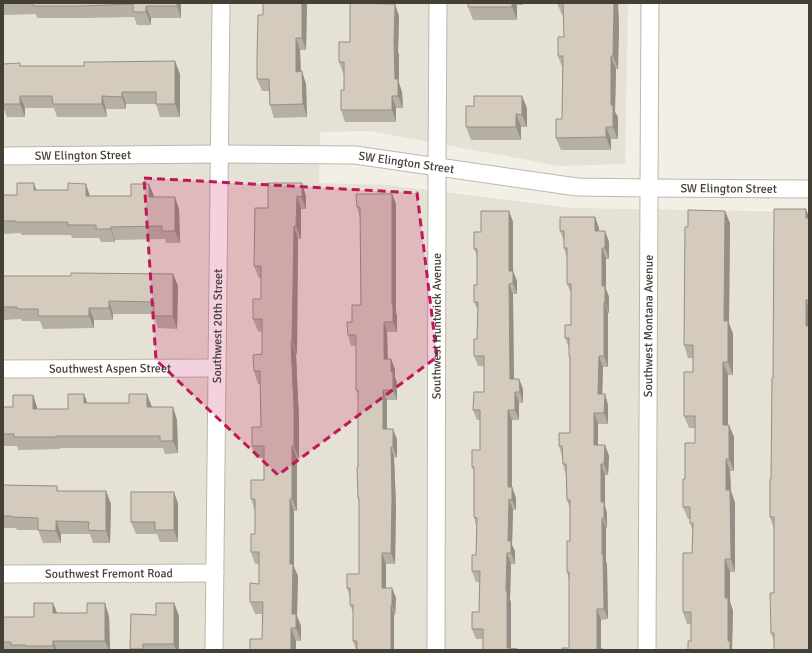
<svg xmlns="http://www.w3.org/2000/svg" width="812" height="653" font-family="Signika,sans-serif">
<style>
.residential{fill:#e6e1d5}
.lines{fill:none;stroke-linecap:round;stroke-linejoin:round}
.street-casing{stroke:#beb7aa;stroke-width:19}
.street{stroke:#fff;stroke-width:17}
.wall{fill:#b6afa3}
.shaded-wall{fill:#948e84}
.building{fill:#d4cbbd;stroke:#948e84}
.marked{fill:#c2185b;fill-opacity:0.2;stroke:#c2185b;stroke-width:3;stroke-dasharray:8 5;stroke-linejoin:round}
.labels{text-anchor:middle;stroke-width:3.5;stroke-linejoin:round;paint-order:stroke}
.street-label{font-size:12px;fill:#454036;stroke:#fff}
</style>
<rect width="100%" height="100%" fill="#f2efe7"/>
<path class="residential" d="M3 3H628L625 164 560 166 370 131 320 132 319 183 388 185 572 208 809 212V650H3Z"/>
<g class="lines">
<defs>
<g id="street">
<path id="s1" d="M3 156 219 154 355 155 577 187 649 188 809 189"/>
<path id="s2" d="M3 369 217 368"/>
<path id="s3" d="M3 574 215 573"/>
<path id="s4" d="M214 650 221 3"/>
<path id="s5" d="M436 650 437 166 438 3"/>
<path id="s6" d="M647 650 649 188 650 3"/>
</g>
</defs>
<use href="#street" class="street-casing"/>
<use href="#street" class="street"/>
</g>
<path class="wall" d="M3 3H181V18H151V25H137L134 17 86 18H37L36 14 3 15Z
M307 3 306 50H300L301 71 306 84 307 117 274 118 270 105 269 91H262L257 79V55L263 15Z
M468 3H523V5H517V20H473L468 7Z
M557 3H618L619 27 618 69H616L615 112 618 117V139H611V150H561L556 138 562 119V67L558 56 564 37V15H562Z
M399 16 398 53 399 54V83L402 92 403 108H396V122H345L341 110 344 90V75L339 62 350 42Z
M3 64 21 66 180 74V117H160L156 104H126V109H106L107 117H57L54 108H25V117H7L4 109H3Z
M527 108V127H521V140H471L466 127Z
M268 183 306 196V209H301V239H298L297 354H296L299 420V458H297V511H294V567L298 576 297 616 301 626V641L262 639 263 614H255L250 602 259 584V564H255L251 552 255 534V511L251 499 264 480V458H256L252 446 261 427 260 384H258L254 371 262 354V332L258 331 253 319 261 299V278H259L254 266 268 208Z
M36 190 90 196H154V197L179 209 180 243H166L165 239 115 240V242H101L99 238H72L71 235H21V233L3 234V195H17Z
M392 194 396 204V313L397 315V332H387L388 359 395 369V377L397 383V400H387V429L397 439V458L394 457 396 507 395 564H386V588H392L396 598 395 615H394V650H356L353 641V612L350 605V598L347 588 359 574V502L358 498V395L356 390V346H351L348 335 352 322 361 305 360 218 357 207Z
M509 211 513 222V271L517 281V294H513L514 379H519L523 389V403H519V420H512V487L516 498V510H513L512 545 515 551V564H511L510 600 511 602V649H518L519 650H483V639H476L472 629 479 612 480 582H476L472 571 476 555V525L474 517V472L472 467 480 450V420H477L473 410 484 392V366H478L474 356 477 339 478 311 474 302 477 285V255L474 249Z
M595 217 599 228V231H605L609 242V259H606V289L609 297V313H608V367H603L602 394H605L608 405V424H598V445H605L609 456 608 475H605V506L607 513V528H606V561L607 565 608 619 601 620V649L569 648V580L567 572 570 541V508L567 500 566 475 563 464 562 456 559 446 570 433V360L569 356V348L565 338 571 325V293L567 284V259L564 248V241L560 231Z
M809 217V650L774 641 771 633 774 593V529L770 517 771 479Z
M730 223 729 323 733 334V375H728V425L734 437V471H730L731 491 735 503V572H730V602L733 611 732 648 733 650H688L691 641V624H687L683 612 692 553 693 531 690 523V519H688L683 507 685 479 695 443V428H689L684 416 693 372V358H688L684 345 688 227Z
M173 274 178 286 177 329 158 328 154 316V314H113V320H94V328L43 329 40 321H22L21 319 3 320V276H71Z
M33 395 37 407V409H68L87 403 152 407H173L177 420 178 453 165 454 163 448H60V449L18 450 17 446H3V407H13Z
M3 485 57 486 58 491H106L111 504 110 543H93L90 534H61V543H43L38 530H17L16 528H3Z
M174 492 178 504V542H160L157 534H136L131 522Z
M174 603 179 616V650H131L130 649 156 615Z
M57 613 109 616 110 650H3V617H34Z"/>
<path class="shaded-wall" d="M177 3H181V18L177 6Z
M302 3H307L306 50 302 38Z
M512 3H516L517 5V20L512 7Z
M614 3H618L619 27 618 69 613 56Z
M395 4 399 16 398 53 399 54V83L402 92 403 108 398 96 395 79 394 42Z
M146 6 151 18V25L146 12Z
M296 38 300 50 301 84 296 72Z
M611 56 616 69 615 112 618 117V139L613 127 611 105Z
M175 61 180 74V117L175 104Z
M302 71 306 84 307 117 303 104Z
M122 92 126 104V109L122 97Z
M20 96 25 108V117L20 104Z
M102 96 106 109 107 117 102 104Z
M392 96 396 108V122L392 110Z
M522 96 527 108V127L522 115Z
M516 114 521 127V140L516 127Z
M606 127 611 139V150L606 137Z
M34 183 38 195 34 190Z
M302 183 306 196V209L302 197Z
M86 184 90 196H86Z
M149 184 154 196V209L149 197Z
M392 194 396 204V313L397 315V332L393 322 392 305Z
M297 196 301 209V239L296 226Z
M175 197 179 209 180 243 175 231Z
M806 209 809 217V225L806 218Z
M509 211 513 222V281L509 271Z
M725 211 730 223 729 323 733 334V375L728 362 724 321Z
M595 217 599 228V242L595 231Z
M294 226 298 239 297 354 292 341Z
M111 227 115 240V242L111 229Z
M605 231 609 242V259L605 248Z
M602 248 606 259V289L609 297V313L605 302 602 286Z
M513 271 517 281V294L513 283Z
M173 274 178 286 177 329 173 316Z
M509 284 513 294 514 389 510 379Z
M806 300 809 309V333L806 326Z
M109 301 113 314V320L109 308Z
M604 302 608 313V367L604 356Z
M89 308 94 320V328L89 316Z
M384 322 387 332 388 369 384 359Z
M291 342 296 354 299 420V458L294 446Z
M599 356 603 367 602 405 598 394Z
M391 359 395 369V377L397 383V400L393 390 391 372Z
M723 362 728 375V437L723 425Z
M519 379 523 389V403L520 392Z
M383 390 387 400V439L383 429Z
M515 392 519 403V420L515 410Z
M84 394 89 407 84 403Z
M147 394 152 407V420L147 407Z
M605 394 608 405V424L604 413Z
M33 395 37 407 38 421 33 409Z
M173 407 177 420 178 453 173 441Z
M508 410 512 420V497L508 487Z
M594 413 598 424V456L594 445Z
M729 425 734 437V471L729 459Z
M393 429 397 439V458L393 447Z
M605 445 609 456 608 475 604 464Z
M292 446 297 458V511L292 499Z
M391 447 394 457 396 507 395 564 391 553Z
M726 459 730 471 731 491 735 503V572L731 559 726 490Z
M601 464 605 475V506L607 513V528L604 518 601 502Z
M512 487 516 498V510L512 500Z
M106 491 111 504 110 543 106 531Z
M174 492 178 504V542L174 530Z
M290 499 294 511V567L298 576 297 616 301 626V641L296 628 292 614 290 564Z
M509 499 513 510 512 545 515 551V564L511 553 508 541Z
M602 518 606 528V561L607 565 608 619 604 609 602 554Z
M56 521 61 534V543L56 531Z
M382 553 386 564V598L382 588Z
M507 553 511 564 510 600 511 602V650L507 648 506 591Z
M725 559 730 572V602L733 611 732 648 733 650H730L728 641 725 598Z
M392 588 396 598 395 615 392 605Z
M53 603 58 615 53 613Z
M105 603 109 616 110 650H109L105 641Z
M174 603 179 616V650H176L174 644Z
M391 605 394 615V650H391Z
M597 609 601 620V650L597 649Z
M291 628 296 641V650H291Z
M53 641 57 650H55L53 646Z"/>
<path class="building" d="M33 3H177V6H146V12H133V4L82 6H33Z
M263 3H302V38H296V72L302 71 303 104 270 105 269 79H257V55L258 15H263Z
M350 3 395 4 394 42 395 79H398V96H392V110H341V90H344V62H339V42H350Z
M468 3H512V7H468Z
M563 3H614L613 56H611V105H613V127H606V137L556 138V119H562L563 56H558V37H564Z
M175 61V104H156V92H122V97L102 96V104H53L52 96H20V104H3V64L20 63V66H84V62H96Z
M474 96H522V115L516 114V127H466V106H474Z
M17 183H34V190H68V183L86 184V196H131V184H149V197H175V231H162V226L111 227V229H96V225H67L68 222H16V221H3V195H17Z
M268 183H302V197L297 196 296 226H294L292 341 291 342 294 408V446H292V499H290V564H293L292 614H296V628H291V650H250V639H262L263 602H250V583L259 584V552H251V534H255V499H251V480H264V446H252V427H261L260 371H254L253 355 262 354V319H253V299H261V266H254L255 208H268Z
M356 194H392V305H393V322H384V359H391V372H393V390H383V429H393V447H391L392 497 391 553H382V588H392V605H391V650H357V641H353V605H350V588H347V574H359V498H358L357 467H358V390H356V335H348L347 322H352V305H361L360 207H357Z
M774 209H806V218H809V300H806V326H809V650H774V633H771L770 593H774V517H770V479H771L772 378H773Z
M688 210 725 211 724 321H728V362H723V425H729V459H726V490H730L731 559H725V598H728V641H730V650H688V641H691V612H683V553H692L693 523H690V507H683V479H685V443H695V416H684V372H693V345H684L685 227H688Z
M481 211H509V271H513V283L509 284 510 379H519L520 392H515V410H508V487H512V500L509 499 508 541H511V553H507L506 591H507V648L518 649V650H483V629H472V612H479L480 571H472V555H476L477 518 474 517V467H472V450H480V410H473L474 392H484V356H474V339H477L478 302H474V285H477V249H474V232H481Z
M560 217H595V231H605V248H602V286H605V302H604V356H599L598 394H605L604 413H594V445H605L604 464H601V502H604V518H602V554H603L604 609H597V649H603V650H562V648H569V572H567V541H570V500H567L566 464H563L562 446H559V433H570V356H569V338H565V325H571V284H567V248H564V231H560Z
M71 273 173 274V316H154V302L109 301V308H89V316H38V309H17V307H3V276H71Z
M68 394H84V403H129V394H147V407H173V441H160V436H56V437H14V434H3V407H13V395H33V409H68Z
M3 485 57 486V491H106V531L88 530 89 522 56 521V531L38 530V518L12 517V516H3Z
M131 492H174V530H155V522H131Z
M34 603H53V613H87V603H105V641H53V646H25V645H11V642H3V617H34Z
M156 603H174V644H143V649H130L131 614 156 615Z"/>
<path class="marked" d="M144 178 417 193 437 357 278 475 156 360Z"/>
<g class="labels">
<g class="street-label">
<text dy="4" stroke="none"><textPath href="#s1" startOffset="80">SW Elington Street</textPath></text>
<text dy="4" stroke="none"><textPath href="#s1" startOffset="404">SW Elington Street</textPath></text>
<text dy="4" stroke="none"><textPath href="#s1" startOffset="728">SW Elington Street</textPath></text>
<text dy="4" stroke="none"><textPath href="#s4" startOffset="324">Southwest 20th Street</textPath></text>
<text dy="4" stroke="none"><textPath href="#s5" startOffset="324">Southwest Huntwick Avenue</textPath></text>
<text dy="4" stroke="none"><textPath href="#s6" startOffset="324">Southwest Montana Avenue</textPath></text>
<text dy="4" stroke="none"><textPath href="#s2" startOffset="107">Southwest Aspen Street</textPath></text>
<text dy="4" stroke="none"><textPath href="#s3" startOffset="106">Southwest Fremont Road</textPath></text>
</g>
</g>
<rect width="812" height="653" fill="none" stroke="#454036" stroke-width="8"/>
</svg>
